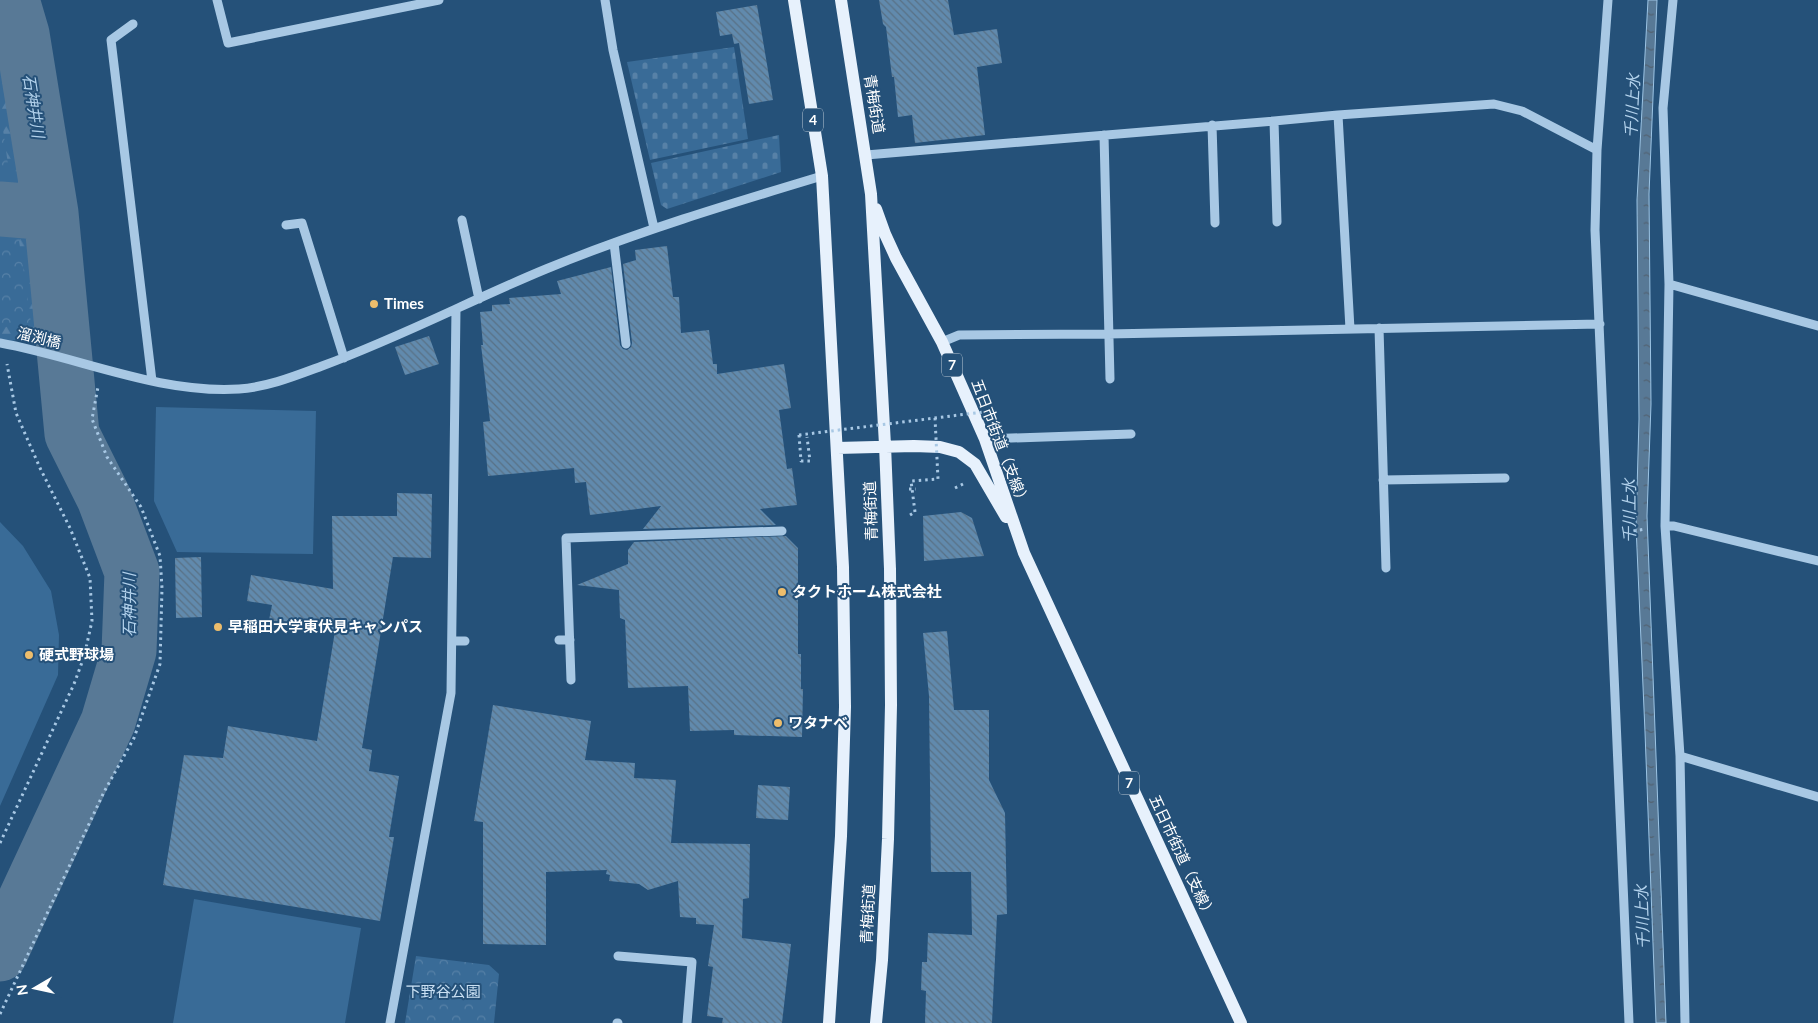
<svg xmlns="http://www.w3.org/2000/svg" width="1818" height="1023" font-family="Lato,'Noto Sans JP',sans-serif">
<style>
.forest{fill:url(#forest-firs)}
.cemetery{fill:url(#cemetery-stones)}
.park{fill:url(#park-crowns)}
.pitch{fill:#396b97}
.water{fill:url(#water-ripples);stroke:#9cc4e4}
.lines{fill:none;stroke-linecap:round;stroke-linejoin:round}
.river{stroke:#587996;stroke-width:55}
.building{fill:url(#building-back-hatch)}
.path{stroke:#a8c8e4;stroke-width:3;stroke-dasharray:2.5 4;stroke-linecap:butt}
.minor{stroke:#a8c8e4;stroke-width:9}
.major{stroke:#e7f1fc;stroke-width:12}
.path-bridge{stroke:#a8c8e4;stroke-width:3;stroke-dasharray:2.5 4;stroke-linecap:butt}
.poi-dot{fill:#edbd6c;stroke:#255179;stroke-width:2}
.labels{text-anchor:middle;stroke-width:4;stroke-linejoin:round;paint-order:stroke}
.shield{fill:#255179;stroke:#becbd7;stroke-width:1}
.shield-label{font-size:14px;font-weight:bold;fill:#fff}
.street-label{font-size:15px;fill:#fff;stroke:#255179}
.poi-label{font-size:15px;font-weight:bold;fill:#fff;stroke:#255179;text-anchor:start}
.park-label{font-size:15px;fill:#cae0f3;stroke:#255179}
.water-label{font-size:16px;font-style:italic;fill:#b3d2ec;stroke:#255179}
</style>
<defs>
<pattern id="forest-firs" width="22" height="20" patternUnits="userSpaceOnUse" patternTransform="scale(1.25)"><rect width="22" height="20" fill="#396b97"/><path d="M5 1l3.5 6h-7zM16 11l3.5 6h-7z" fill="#5781a7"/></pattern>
<pattern id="cemetery-stones" width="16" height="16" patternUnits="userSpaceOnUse" patternTransform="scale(1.25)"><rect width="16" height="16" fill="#396b97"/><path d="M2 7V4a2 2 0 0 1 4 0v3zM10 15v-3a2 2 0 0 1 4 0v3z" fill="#5781a7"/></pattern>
<pattern id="park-crowns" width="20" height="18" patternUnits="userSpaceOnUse" patternTransform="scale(1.25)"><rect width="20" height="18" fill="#396b97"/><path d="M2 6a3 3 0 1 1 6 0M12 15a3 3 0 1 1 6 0" fill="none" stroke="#5781a7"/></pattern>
<pattern id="water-ripples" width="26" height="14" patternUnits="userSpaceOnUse" patternTransform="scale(1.25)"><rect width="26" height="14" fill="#587996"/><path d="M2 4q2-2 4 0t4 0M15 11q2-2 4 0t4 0" fill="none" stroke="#526271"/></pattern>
<pattern id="building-back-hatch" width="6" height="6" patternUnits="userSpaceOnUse" patternTransform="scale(1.25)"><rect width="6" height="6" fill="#618aad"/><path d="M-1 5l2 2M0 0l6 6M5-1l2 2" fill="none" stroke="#597186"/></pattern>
</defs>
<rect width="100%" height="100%" fill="#255179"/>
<path class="forest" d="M0 0H13L1 8 25 138 51 334 0 343Z"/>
<path class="cemetery" d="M734 47 748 139 650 160 627 62Z
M779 135 781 172 667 209 661 205 651 163Z"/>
<path class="park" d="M0 109 32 330 0 326Z
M416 956 489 965 499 974 494 1023H405Z"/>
<path class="pitch" d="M156 407 316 411 313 554 177 552 154 501Z
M0 522 23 546 51 591 59 635 58 675 0 806Z
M194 899 361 928 345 1023H173Z"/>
<path class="water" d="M1648 0H1657L1649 194 1651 404 1647 516 1666 1023H1656L1645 732 1636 526 1639 419 1637 200Z"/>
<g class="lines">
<path class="river" d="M0 209 51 213
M0 954 108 722 129 651 132 572 104 498 72 434 51 213 22 34 12 0"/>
</g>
<path class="building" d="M879 0H948L954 35 997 29 1002 63 977 67 985 135 915 143 912 115 898 117 894 77H892L886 27 883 24Z
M757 5 773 100 749 104 739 43 734 44 732 34 720 36 716 12Z
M667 246 673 297H679L681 333 709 330 713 364H717V374L784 364 791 408 779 410 787 469 792 468 797 505 760 509 776 525 643 529 661 506 590 515 586 482 575 483 574 468 488 476 483 422 490 421 481 345H483L480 312 492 311V305L510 304 509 298 561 294 557 281 611 267 620 345 623 349 627 350 631 347 632 343 623 264 636 260 635 250Z
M429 336 439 364 405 375 395 347Z
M397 493 432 494 431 558 393 557 362 748 372 750 369 771 399 776 389 837H394L380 921 163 885 184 755 223 758 228 726 317 741 335 631 269 620 272 605 247 601 251 575 333 589 332 516H397Z
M961 512 972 518 984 556 924 561 923 516Z
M786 536 798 548V654H801V689H803L802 737 734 735V730L690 731 688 686 628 688 625 620 620 618 619 590 577 585 628 564V550L634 542Z
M201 557 202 617 176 618 175 558Z
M947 631 954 710H989V780L1005 813 1007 914 997 915 992 1023H925L926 991 921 990 922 962H927L928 933 972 935 971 872H931L929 696 923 633Z
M493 705 591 721 585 760 635 763 634 778 676 780 671 843 750 844 749 898 743 899 742 938 791 944 782 1023H722L723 1018 707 1016 713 967 708 966 714 925 696 924V918L680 917 678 881 648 890 639 884 609 881 610 875 606 874 607 870 546 872V945L483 944V822L474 821Z
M758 785 790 787 788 820 756 818Z"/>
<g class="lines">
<path class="path" d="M799 435 801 461H810L807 437
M955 488 963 484
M909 489H916
M910 515 915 512
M1627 532 1646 529
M0 843 74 684 84 657 92 621 90 578 70 528 40 468 16 413 7 364
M0 1014 104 792 134 738 160 664 162 588 160 556 141 507 107 457 92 419 98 387"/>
<path class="minor" d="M217 0 228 43 439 0
M605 0 613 50 654 228
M1608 0 1597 150 1595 230 1629 1023
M1673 0 1663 108 1669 284 1665 526 1680 756 1685 1023
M133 24 111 40 152 381
M1338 115 1350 329
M1274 121 1277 222
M1212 125 1215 223
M1104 135 1110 379
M866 155 1274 121 1338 115 1494 104 1522 111 1597 150
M462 220 479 299
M286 225 302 223 344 358
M614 243 626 344
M1669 284 1818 326
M1379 328 1386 568
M942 342 959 335 1108 334 1600 324
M0 343C78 357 158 394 239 389 268 387 295 376 322 366 399 338 471 300 546 269 636 232 729 204 822 176
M985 439 1131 434
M1383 480 1505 478
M1665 526H1674L1818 561
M559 640H570
M452 641H465
M571 680 566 538 782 531
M1680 756 1818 797
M618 956 692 962 687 1023
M390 1023 451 693 456 309
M617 1023H618"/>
<path class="major" d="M794 0 822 176 843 567 845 707 841 836 829 1023
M841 0 871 194 885 445 890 569 891 705 888 839 882 960 876 1023
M876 209 885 234 896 258 942 342 985 439 1024 553 1241 1023
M837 448 914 446 940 447 959 452 975 464 1006 517"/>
<path class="path-bridge" d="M799 435 991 411
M915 512 911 481 938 479 935 418"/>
</g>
<g class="poi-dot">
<circle cx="374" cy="304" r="5"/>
<circle cx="782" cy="592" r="5"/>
<circle cx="218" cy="627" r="5"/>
<circle cx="29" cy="655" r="5"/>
<circle cx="778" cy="723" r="5"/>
</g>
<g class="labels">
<g class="shield">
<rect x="803" y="108.5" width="20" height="23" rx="4"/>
<rect x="942" y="353.5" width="20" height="23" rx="4"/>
<rect x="1119" y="771.5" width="20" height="23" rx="4"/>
</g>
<g class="shield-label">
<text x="813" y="125">4</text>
<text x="952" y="370">7</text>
<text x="1129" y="788">7</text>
</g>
<g class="street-label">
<text transform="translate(874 104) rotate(81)" y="5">青梅街道</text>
<text transform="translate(39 338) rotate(14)" y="5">溜渕橋</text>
<text transform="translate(1000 443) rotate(69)" y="5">五日市街道（支線）</text>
<text transform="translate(871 511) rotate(-92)" y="5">青梅街道</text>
<text transform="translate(1182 857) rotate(65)" y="5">五日市街道（支線）</text>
<text transform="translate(868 914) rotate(-87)" y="5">青梅街道</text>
</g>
<g class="poi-label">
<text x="384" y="309">Times</text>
<text x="792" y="597">タクトホーム株式会社</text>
<text x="228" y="632">早稲田大学東伏見キャンパス</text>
<text x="39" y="660">硬式野球場</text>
<text x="788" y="728">ワタナベ</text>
</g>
<g class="park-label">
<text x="443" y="997">下野谷公園</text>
</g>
<g class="water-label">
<text transform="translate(34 106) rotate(81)" y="6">石神井川</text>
<text transform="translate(1632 106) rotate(-87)" y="6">千川上水</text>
<text transform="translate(1629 511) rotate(-90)" y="6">千川上水</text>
<text transform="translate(129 605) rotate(-90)" y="6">石神井川</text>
<text transform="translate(1642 917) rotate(-92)" y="6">千川上水</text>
</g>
</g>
<g transform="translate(35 988) rotate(261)" stroke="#255179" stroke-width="4" paint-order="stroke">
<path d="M0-4L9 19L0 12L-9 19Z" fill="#ffffff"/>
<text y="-8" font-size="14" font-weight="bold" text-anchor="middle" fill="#ffffff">N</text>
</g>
</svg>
